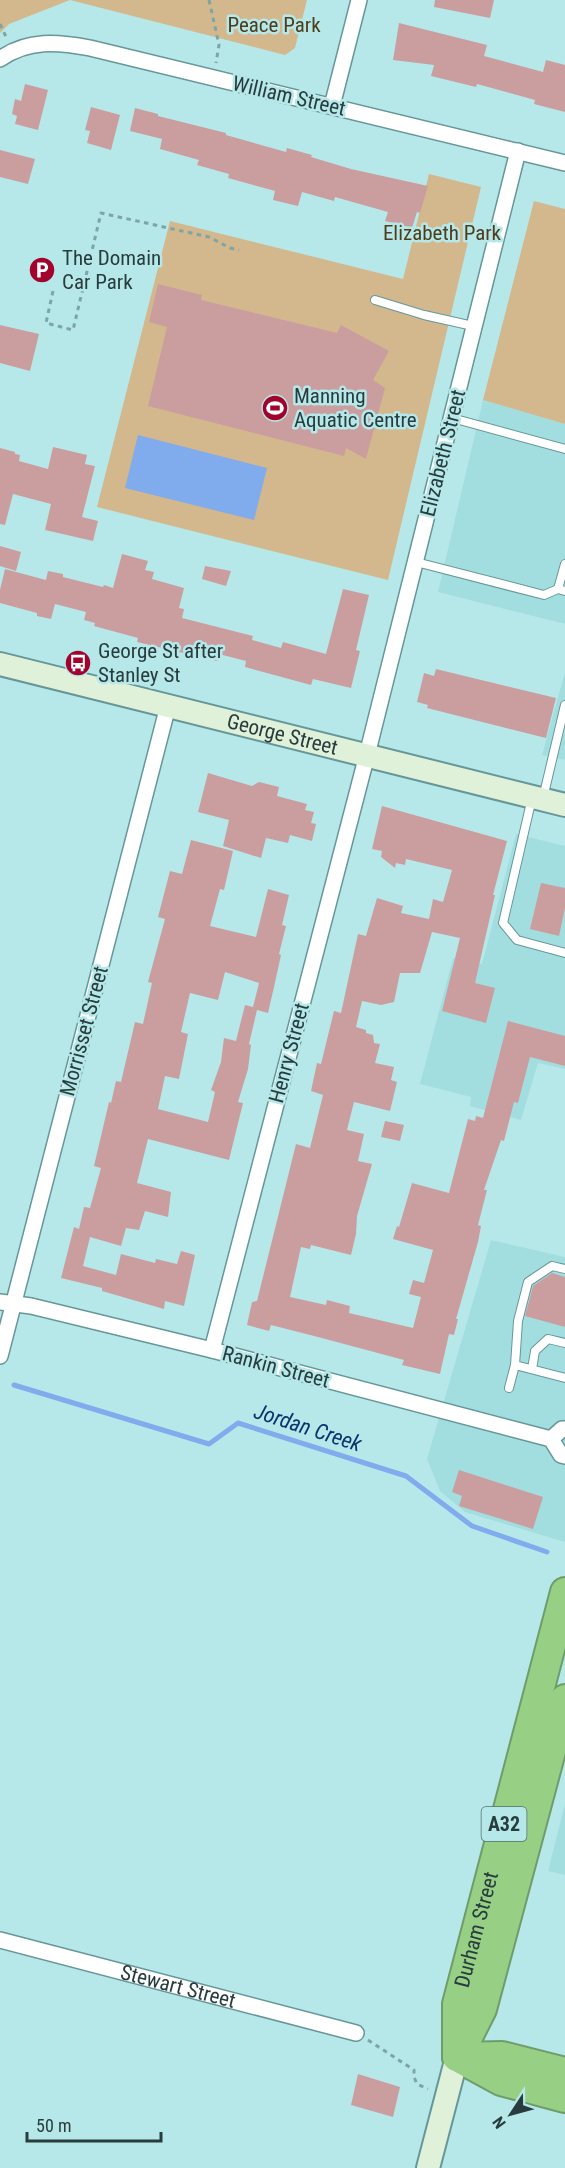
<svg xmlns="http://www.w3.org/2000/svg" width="565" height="2168" font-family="'Roboto Condensed',sans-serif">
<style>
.built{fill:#a2dee0}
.green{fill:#d3b78d}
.water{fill:#80abed}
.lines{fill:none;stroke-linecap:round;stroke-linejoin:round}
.stream{stroke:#80abed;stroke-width:5}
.building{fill:#ca9e9e;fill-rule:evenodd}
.lane-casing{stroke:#669798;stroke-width:10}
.street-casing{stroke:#669798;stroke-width:18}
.secondary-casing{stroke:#669798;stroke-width:26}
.highway-casing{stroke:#709c6c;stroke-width:32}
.path{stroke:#7ea4a5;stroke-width:3;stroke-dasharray:4.5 4.5;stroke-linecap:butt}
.lane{stroke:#fff;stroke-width:8}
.street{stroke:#fff;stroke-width:15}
.secondary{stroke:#e0f1da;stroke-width:22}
.highway{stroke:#97cf85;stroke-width:28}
.labels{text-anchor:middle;stroke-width:5;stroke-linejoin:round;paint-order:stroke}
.shield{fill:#b6e8ea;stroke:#537071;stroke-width:1.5}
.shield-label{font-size:20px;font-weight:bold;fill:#283c3d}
.park-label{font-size:21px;fill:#4f3c1b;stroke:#b6e8ea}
.street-label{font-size:21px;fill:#283c3d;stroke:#b6e8ea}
.poi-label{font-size:21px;fill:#283c3d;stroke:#b6e8ea;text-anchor:start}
.water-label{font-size:22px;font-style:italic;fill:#0b336c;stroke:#b6e8ea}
</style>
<rect width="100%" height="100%" fill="#b6e8ea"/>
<path class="built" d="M483 400 565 424V624L438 592Z
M565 672V760L542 755Z
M516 834 565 846V1069L538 1063 521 1120 470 1106 471 1097 420 1084 453 958 482 964Z
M491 1240 565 1257V1542L465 1512 440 1491 427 1459Z
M565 1804V1875L548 1871Z"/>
<path class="green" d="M0 0H307L295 48 285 55 70 0 9 24 0 33Z
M429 174 481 187 388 580 97 507 170 221 403 279Z
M534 201 565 209V424L483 400Z"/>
<path class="water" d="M138 435 267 468 254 520 125 488Z"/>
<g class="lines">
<path class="stream" d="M14 1385 209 1444 238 1423 406 1476 472 1526 547 1552"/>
</g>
<path class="building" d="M435 0H494L490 18 434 7Z
M399 23 487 45 484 56 543 72 546 60 565 65V112L534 104 535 100 477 84 476 87 431 76 434 65 393 60Z
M25 84 48 90 38 130 15 124 17 116 12 114 15 99 21 101Z
M91 107 120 115 111 150 87 143 90 131 85 130Z
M135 108 158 114V116L226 133V135L286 152 287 148 312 155 311 157 351 169 428 186 420 213 417 212 412 228 385 221 388 212 335 197 334 201 302 192 298 206 273 200 275 191 228 178 229 174 197 165 199 160 160 149 162 139 130 131Z
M0 150 35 159 28 184 0 177Z
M158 284 202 295 201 300 337 333 341 325 389 351 373 380 385 388 366 459 346 448 344 456 148 406 167 327 149 322Z
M0 325 39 334 30 371 0 363Z
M53 447 87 455 85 464 95 466 82 517 98 521 93 541 45 530 51 504 13 494 5 525 0 524V448L15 452V454L20 455 19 461 48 469Z
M0 546 21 552 16 571 0 566Z
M122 554 148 561 145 570 154 572 152 579 184 588 179 608 184 609 182 618 253 636 252 640 281 648 283 642 326 654 343 589 369 595 356 650 360 651 351 688 313 679 311 685 245 667 246 661 219 654 217 661 137 642 138 638 94 626 95 623 84 620 86 612 55 604 51 619 37 616V613L0 603V590L5 569 46 580 48 571 63 574V577L103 587 104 585 113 588Z
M205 566 231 571 226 586 202 579Z
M436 669 556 698 546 738 427 708 428 705 417 702 424 673 434 676Z
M208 773 252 786 259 782 279 787 277 796 307 804 305 810 314 812 311 823 316 824 312 841 290 835 288 843 266 838 261 858 223 846 229 820 198 812Z
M382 806 507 841 493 895H495L475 983 495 988 486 1023 442 1011 460 938 432 932 420 973H400L394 1002 381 1005 362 1001 356 1027 366 1030V1033L373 1035 374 1043 380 1044 375 1063 394 1067 391 1080 397 1082 390 1111 354 1102 347 1130 364 1134 358 1161 372 1164 357 1216 356 1234 351 1255 311 1245 310 1249 301 1247 290 1297 326 1305 327 1300 350 1306 349 1313 413 1328 421 1297 409 1294 413 1280 424 1283 433 1250 393 1239 397 1226 399 1227 412 1183 449 1193 468 1119 475 1121 476 1116 483 1118 508 1021 565 1036V1066L530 1057 518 1103 514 1102 504 1141 501 1140 484 1190H487L478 1225 481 1226 478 1242 456 1319H458L454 1335 449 1334 440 1374 402 1365 404 1360 318 1337 271 1325 269 1331 247 1325 252 1302 257 1301 296 1144 310 1148 323 1095 311 1091 317 1063 321 1064 334 1011 341 1013 358 934 366 936 377 898 403 906 401 913 429 919 433 899 443 902 452 870 406 859 405 865 396 863 395 868 381 857 382 851 372 849Z
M191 840 233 851 224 890 220 889 210 926 256 937 268 889 289 895 282 925 286 926 279 954 281 955 274 987 268 1013 257 1010 249 1044 251 1045 248 1069 238 1102 243 1103 229 1160 148 1139 137 1183 171 1192 168 1217 145 1211 139 1230 126 1228 121 1246 90 1237 83 1266 116 1275 121 1254 155 1263 156 1259 177 1264 181 1251 195 1255 184 1306 165 1301 164 1309 102 1291V1288L61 1278 74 1227 79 1229 84 1207 90 1208 101 1168 94 1166 109 1102 111 1103 116 1081 121 1082 135 1022 143 1024 152 983 148 982 165 919 158 917 170 871 182 874ZM225 972 259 983 253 1007 245 1005 236 1041 224 1038 221 1062 211 1090 215 1092 208 1122 158 1109 165 1076 179 1079 188 1034 181 1032 190 993 218 1000Z
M541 883 565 888V908L559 936 530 929Z
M385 1121 404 1125 400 1141 381 1137Z
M552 1273 565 1277V1327L525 1316 533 1286Z
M459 1470 543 1497 533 1529 459 1506 462 1496 452 1492Z
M358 2074 400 2087 393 2117 351 2105Z"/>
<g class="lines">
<defs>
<path id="lane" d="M375 300 424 315 473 326
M452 418 565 449
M416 562 544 595 558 589 565 591
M558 589 565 564
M532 798 503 923 517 940 565 953
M543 798 565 705
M515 1365 565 1378
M532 1369 535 1351 548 1339 565 1343
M509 1388 515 1365 518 1321 528 1282 552 1266 565 1269"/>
<g id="street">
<path d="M0 59C28 39 58 42 90 48L565 163"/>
<path d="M332 106 359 0"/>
<path d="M0 1302 31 1306 212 1350 551 1439 561 1455 565 1456"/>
<path d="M212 1350 367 755 518 151"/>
<path d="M0 1356 168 706"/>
<path d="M551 1439 562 1429H565"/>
<path id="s1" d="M0 1940 356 2033"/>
</g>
<g id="secondary">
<path id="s2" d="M0 664 565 805"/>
<path d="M428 2168 457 2057"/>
</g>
<g id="highway">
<path d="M460 2053 482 2009 565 1699"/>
<path id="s3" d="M457 2057V2004L565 1592"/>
<path d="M457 2057 501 2081 565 2098"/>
<path d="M459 2057 502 2056 565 2072"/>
</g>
</defs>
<use href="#lane" class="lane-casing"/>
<use href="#street" class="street-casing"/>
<use href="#secondary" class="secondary-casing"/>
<use href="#highway" class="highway-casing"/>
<path class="path" d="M209 0 219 45 216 63
M0 24 7 39
M53 291 46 323 73 330 101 213 209 237 230 248 239 250
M368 2040 414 2070V2077L417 2084 428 2089"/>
<use href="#lane" class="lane"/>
<use href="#street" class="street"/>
<use href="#secondary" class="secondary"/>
<use href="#highway" class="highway"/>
</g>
<defs>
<symbol id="parking-disc" viewBox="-11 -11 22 22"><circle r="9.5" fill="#a2032c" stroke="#b6e8ea"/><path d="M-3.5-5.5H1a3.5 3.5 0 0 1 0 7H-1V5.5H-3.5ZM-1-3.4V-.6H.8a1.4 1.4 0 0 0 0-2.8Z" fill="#fff"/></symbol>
<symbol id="stadium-disc" viewBox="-11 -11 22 22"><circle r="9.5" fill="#a2032c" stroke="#b6e8ea"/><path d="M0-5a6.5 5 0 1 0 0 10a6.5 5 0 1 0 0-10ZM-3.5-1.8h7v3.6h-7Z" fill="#fff"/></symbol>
<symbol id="bus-disc" viewBox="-11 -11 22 22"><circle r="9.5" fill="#a2032c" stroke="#b6e8ea"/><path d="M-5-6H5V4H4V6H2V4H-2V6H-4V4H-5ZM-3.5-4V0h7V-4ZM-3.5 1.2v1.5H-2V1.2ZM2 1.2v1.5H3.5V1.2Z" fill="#fff"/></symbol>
</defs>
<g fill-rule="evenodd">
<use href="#parking-disc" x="27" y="255" width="30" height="30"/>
<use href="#stadium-disc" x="260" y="393" width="30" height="30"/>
<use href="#bus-disc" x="63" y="648" width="30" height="30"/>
</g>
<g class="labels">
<rect class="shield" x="481.5" y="1807" width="45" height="34" rx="4.5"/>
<g class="shield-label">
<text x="504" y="1831">A32</text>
</g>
<g class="park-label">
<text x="274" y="32">Peace Park</text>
<text x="442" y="240">Elizabeth Park</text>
</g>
<g class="street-label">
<text transform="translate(289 96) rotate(13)" y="7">William Street</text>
<text transform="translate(443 453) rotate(-76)" y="7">Elizabeth Street</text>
<text dy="7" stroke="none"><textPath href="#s2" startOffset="291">George Street</textPath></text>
<text transform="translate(84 1031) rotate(-75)" y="7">Morrisset Street</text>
<text transform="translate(289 1053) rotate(-75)" y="7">Henry Street</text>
<text transform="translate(276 1367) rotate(15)" y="7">Rankin Street</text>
<text dy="7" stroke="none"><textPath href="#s3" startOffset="130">Durham Street</textPath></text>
<text dy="7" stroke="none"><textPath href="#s1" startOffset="184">Stewart Street</textPath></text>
</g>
<g class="poi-label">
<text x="62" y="265">The Domain<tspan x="62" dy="24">Car Park</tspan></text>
<text x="294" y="403">Manning<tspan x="294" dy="24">Aquatic Centre</tspan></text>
<text x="98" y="658">George St after<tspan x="98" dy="24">Stanley St</tspan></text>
</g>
<g class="water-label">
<text transform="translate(308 1427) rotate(18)" y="8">Jordan Creek</text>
</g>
</g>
<g transform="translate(511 2114) rotate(234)" stroke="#b6e8ea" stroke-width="4.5" paint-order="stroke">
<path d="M0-4.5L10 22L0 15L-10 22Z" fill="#283c3d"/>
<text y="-9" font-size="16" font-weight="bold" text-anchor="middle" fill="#283c3d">N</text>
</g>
<path d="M27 2132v9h134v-9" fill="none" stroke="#283c3d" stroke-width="3"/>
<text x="36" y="2132" font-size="18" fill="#283c3d" stroke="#b6e8ea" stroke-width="4.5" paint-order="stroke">50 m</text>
</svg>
